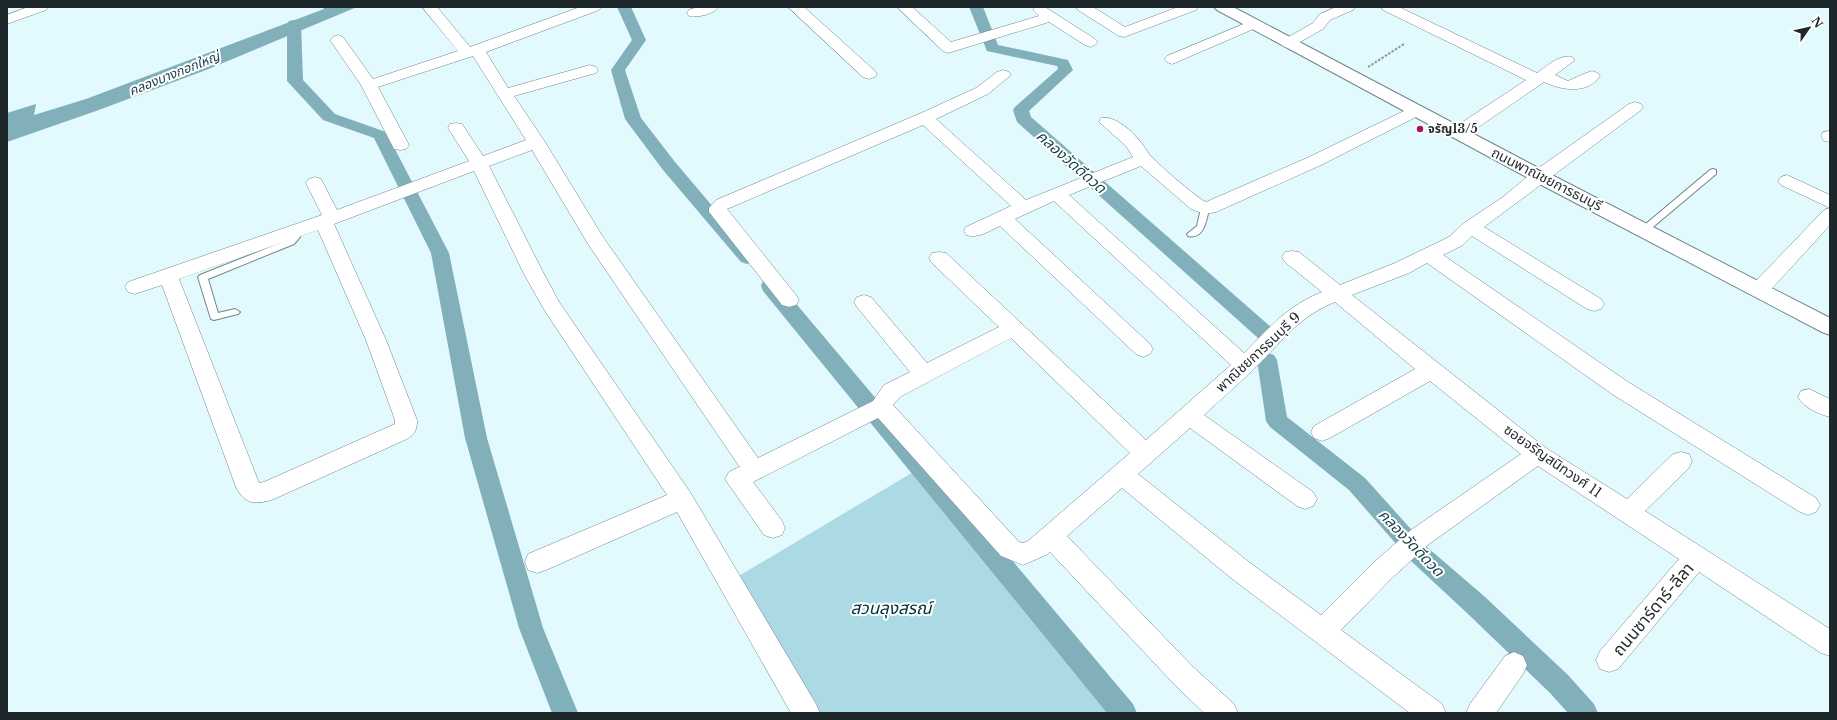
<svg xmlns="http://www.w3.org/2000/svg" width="1837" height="720" font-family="'Libre Baskerville','Noto Sans Thai',serif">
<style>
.green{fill:#acdae4}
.water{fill:#81b0bb}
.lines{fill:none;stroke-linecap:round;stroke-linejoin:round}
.canal{fill:#81b0bb;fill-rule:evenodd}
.service-casing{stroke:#70858a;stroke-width:2}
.minor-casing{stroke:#70858a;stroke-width:1}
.secondary-casing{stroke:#70858a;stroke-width:2}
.path{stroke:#86979a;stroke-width:2;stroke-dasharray:2.5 1.5;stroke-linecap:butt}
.service{fill:#fff;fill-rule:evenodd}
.minor{fill:#fff;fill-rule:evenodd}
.secondary{fill:#fff;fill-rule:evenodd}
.poi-dot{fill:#a71552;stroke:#fff;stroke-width:1.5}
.labels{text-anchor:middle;stroke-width:4;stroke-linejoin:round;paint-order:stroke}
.far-poi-label{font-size:12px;font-weight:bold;fill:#1e2729;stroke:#fff;text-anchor:start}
.far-water-label{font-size:13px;font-style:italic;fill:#123e47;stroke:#fff}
.street-label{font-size:14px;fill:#1e2729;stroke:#fff}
.water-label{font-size:15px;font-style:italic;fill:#123e47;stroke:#fff}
.near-park-label{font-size:17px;font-style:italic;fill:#013139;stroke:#fff}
.near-street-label{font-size:17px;fill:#1e2729;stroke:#fff}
</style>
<rect width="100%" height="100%" fill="#e2f9fe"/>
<path class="green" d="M915 471 1116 713H808L732 580Z"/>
<path class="water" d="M323 7H357L206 70 96 111 7 142V113L36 104 34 115 86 99 324 9Z"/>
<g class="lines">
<path class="canal" d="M617 7H631L646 40 625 70 641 118 675 162 753 254 756 258 753 262 747 264 741 262 663 170 625 119 611 70 632 40Z
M969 7H983L998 45 1068 60 1073 70 1029 111 1031 117 1272 328 1275 333 1272 338 1265 340 1258 338 1017 122 1013 110 1015 107 1058 69 1057 66 987 51Z
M294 20 299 21 301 24 303 80 335 114 386 132 449 253 487 438 543 628 578 713H552L519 628 465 438 431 253 374 138 323 120 287 81V24L289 21Z
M770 280 777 281 1133 704 1137 713H1107L763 291 761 286 763 281Z
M1267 353 1274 355 1277 360 1287 417 1365 478 1427 547 1485 597 1568 675 1594 704 1598 713H1568L1550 693 1467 613 1411 561 1349 490 1270 427 1266 421 1257 360 1260 355Z"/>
<defs>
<path id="service" d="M1713 169 1716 170V174L1647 232H1641L1640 230 1641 228 1710 170Z
M1205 205 1209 208C1207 219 1204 240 1188 236L1187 234 1197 226 1201 208Z
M294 228 297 229 300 237 294 244 208 279 218 313 235 309 240 312 238 314 214 320 211 319 198 277 200 275 288 240 291 236 290 231Z"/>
<path id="minor" d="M28 7H48L46 10 7 24V15Z
M422 7H437L470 47 580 7H601L599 10 486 52 508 88 590 65 596 67 598 70 596 73 514 96 545 142 603 237 758 458 873 401 884 385 910 372 857 307 854 302 857 297 864 295 871 297 927 363 999 327 932 263 929 258 932 253 939 252 946 253 1146 440 1231 365 1054 201 1015 219 1150 344 1153 349 1150 354 1143 357 1136 354 1000 226C989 231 978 239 966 235L964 231 966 227 1011 206 923 125 727 209 796 295 799 300 796 305 789 307 782 305 709 212V208L716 200 919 114 976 88 997 72 1003 70 1009 72 1011 75 988 94 936 119 1026 200 1133 157 1126 146 1099 122 1101 118C1116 115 1134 133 1143 145 1146 149 1148 154 1152 157 1160 166 1197 198 1206 202L1307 158 1410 108 1416 106 1422 108 1424 111 1422 114 1319 166 1216 212 1205 214 1191 209 1141 166 1069 195 1244 353C1270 327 1287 306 1322 292L1285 262 1282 257 1285 252 1292 251 1299 252 1340 285 1395 263 1449 237 1464 223 1503 197 1533 172 1629 104 1635 102 1641 104 1643 107 1641 110 1484 227 1601 299 1604 304 1601 309 1594 311 1587 309 1472 236 1463 245 1443 255 1628 382 1816 498 1820 505 1816 512 1808 515 1800 512 1612 394 1427 263 1409 273 1352 295 1546 448 1627 499 1673 454 1681 452 1689 454 1692 461 1689 468 1645 511 1830 629V656L1821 653 1699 572 1618 669 1609 672 1600 669 1596 660 1600 651 1679 559 1538 466 1429 544 1391 579 1341 630 1442 704 1446 713H1410L1231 578 1122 488 1067 536 1193 667 1234 704 1238 713H1204L1175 685 1050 552 1046 555 1023 565 1001 556 878 418 753 482 782 521 785 528 782 535 773 538 764 535 725 479 729 472 741 466H739L588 244 532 150 489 166 544 274 559 302 690 492 816 704 820 713H791L677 512 546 570 537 573 528 570 525 562 528 554 667 495 545 311 524 274 474 171 334 224 386 340 417 420C417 430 415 434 407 439L274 499C256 505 245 505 236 487L162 285 135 294 128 292 125 287 128 282 322 215 306 183 309 179 315 177 321 179 337 210 469 161 448 128 450 124 456 123 462 124 483 156 526 140 473 56 378 87 409 145 406 149 400 150 394 149 361 85 330 40 333 37 338 35 343 37 373 79 458 51ZM318 230 366 340 395 420V424L264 482 259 483 179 279ZM1335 302 1415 369 1314 426 1311 432 1314 438 1322 441 1330 438 1430 381 1521 454 1411 530 1373 563 1321 615 1249 562 1138 474 1190 428 1297 506 1305 509 1313 506 1317 499 1313 492 1204 415C1222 398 1241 382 1259 364 1284 339 1300 316 1335 302ZM1011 338 1130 453 1028 541 1023 543 1019 542 893 405 900 397Z
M698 7H719C714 14 697 18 689 16L687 13 689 10Z
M788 7H804L875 71 877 74 875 77 869 79 863 77Z
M897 7H912L951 42 1039 16 1033 10 1035 7H1045L1095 39 1098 42 1095 45 1090 47 1085 45 1049 22 948 53 943 51Z
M1076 7H1093L1125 27 1178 7H1198L1196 10 1124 37 1119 36 1078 10Z
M1336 7H1355L1353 10 1330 20 1323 29 1293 46 1288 48 1283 46 1280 43 1283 40 1313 23 1320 14Z
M1381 7H1399L1537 73C1547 66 1560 54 1572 57L1575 60 1555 75 1568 81 1586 73 1592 71 1598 73 1600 76C1587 95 1561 90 1544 82L1464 137 1458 138 1452 137 1450 133 1452 129 1526 80 1383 10Z
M1253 20 1258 21 1260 24 1258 27 1177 62 1172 64 1167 62 1164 59 1167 56Z
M1829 131H1830V142L1824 141 1821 136 1823 132Z
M1787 175 1830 195V208L1781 185 1778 181 1781 177Z
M1830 208V225L1766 295 1759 297 1752 295 1749 290 1752 285 1824 210Z
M1809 389 1830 399V417C1819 414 1804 408 1798 397L1801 391Z
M1514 652 1523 656 1527 665 1523 674 1496 713H1466L1470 704 1505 656Z"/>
<path id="secondary" d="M1214 7H1233L1546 172 1830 318V335L1822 332 1532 180 1217 10Z"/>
</defs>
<use href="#service" class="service-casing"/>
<use href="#minor" class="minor-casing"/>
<use href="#secondary" class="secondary-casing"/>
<path class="path" d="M1368 67 1404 44"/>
<use href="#service" class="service"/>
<use href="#minor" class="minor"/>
<use href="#secondary" class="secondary"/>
</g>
<circle class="poi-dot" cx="1420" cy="129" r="4"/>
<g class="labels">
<g class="far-poi-label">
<text x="1428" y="133">จรัญ13/5</text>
</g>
<g class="far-water-label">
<text transform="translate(174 73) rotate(-22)" y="5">คลองบางกอกใหญ่</text>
</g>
<g class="street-label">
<text transform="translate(1547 179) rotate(27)" y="5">ถนนพาณิชยการธนบุรี</text>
<text transform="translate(1258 352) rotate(-43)" y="5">พาณิชยการธนบุรี 9</text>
<text transform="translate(1553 461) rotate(35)" y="5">ซอยจรัญสนิทวงศ์ 11</text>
</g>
<g class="water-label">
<text transform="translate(1071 162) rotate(41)" y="5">คลองวัดดีดวด</text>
<text transform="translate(1411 543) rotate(46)" y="5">คลองวัดดีดวด</text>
</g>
<g class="near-park-label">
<text x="891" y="614">สวนลุงสรณ์</text>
</g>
<g class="near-street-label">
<text transform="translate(1653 609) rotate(-50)" y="6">ถนนซาร์ดาร์-ลีลา</text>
</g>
</g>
<rect width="1837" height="720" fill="none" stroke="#1e2729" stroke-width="16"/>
<g transform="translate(1809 28) rotate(56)" stroke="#ffffff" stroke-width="3" paint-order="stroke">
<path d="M0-3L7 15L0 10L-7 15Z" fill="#1e2729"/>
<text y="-6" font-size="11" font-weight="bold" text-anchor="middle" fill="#1e2729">N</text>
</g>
</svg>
